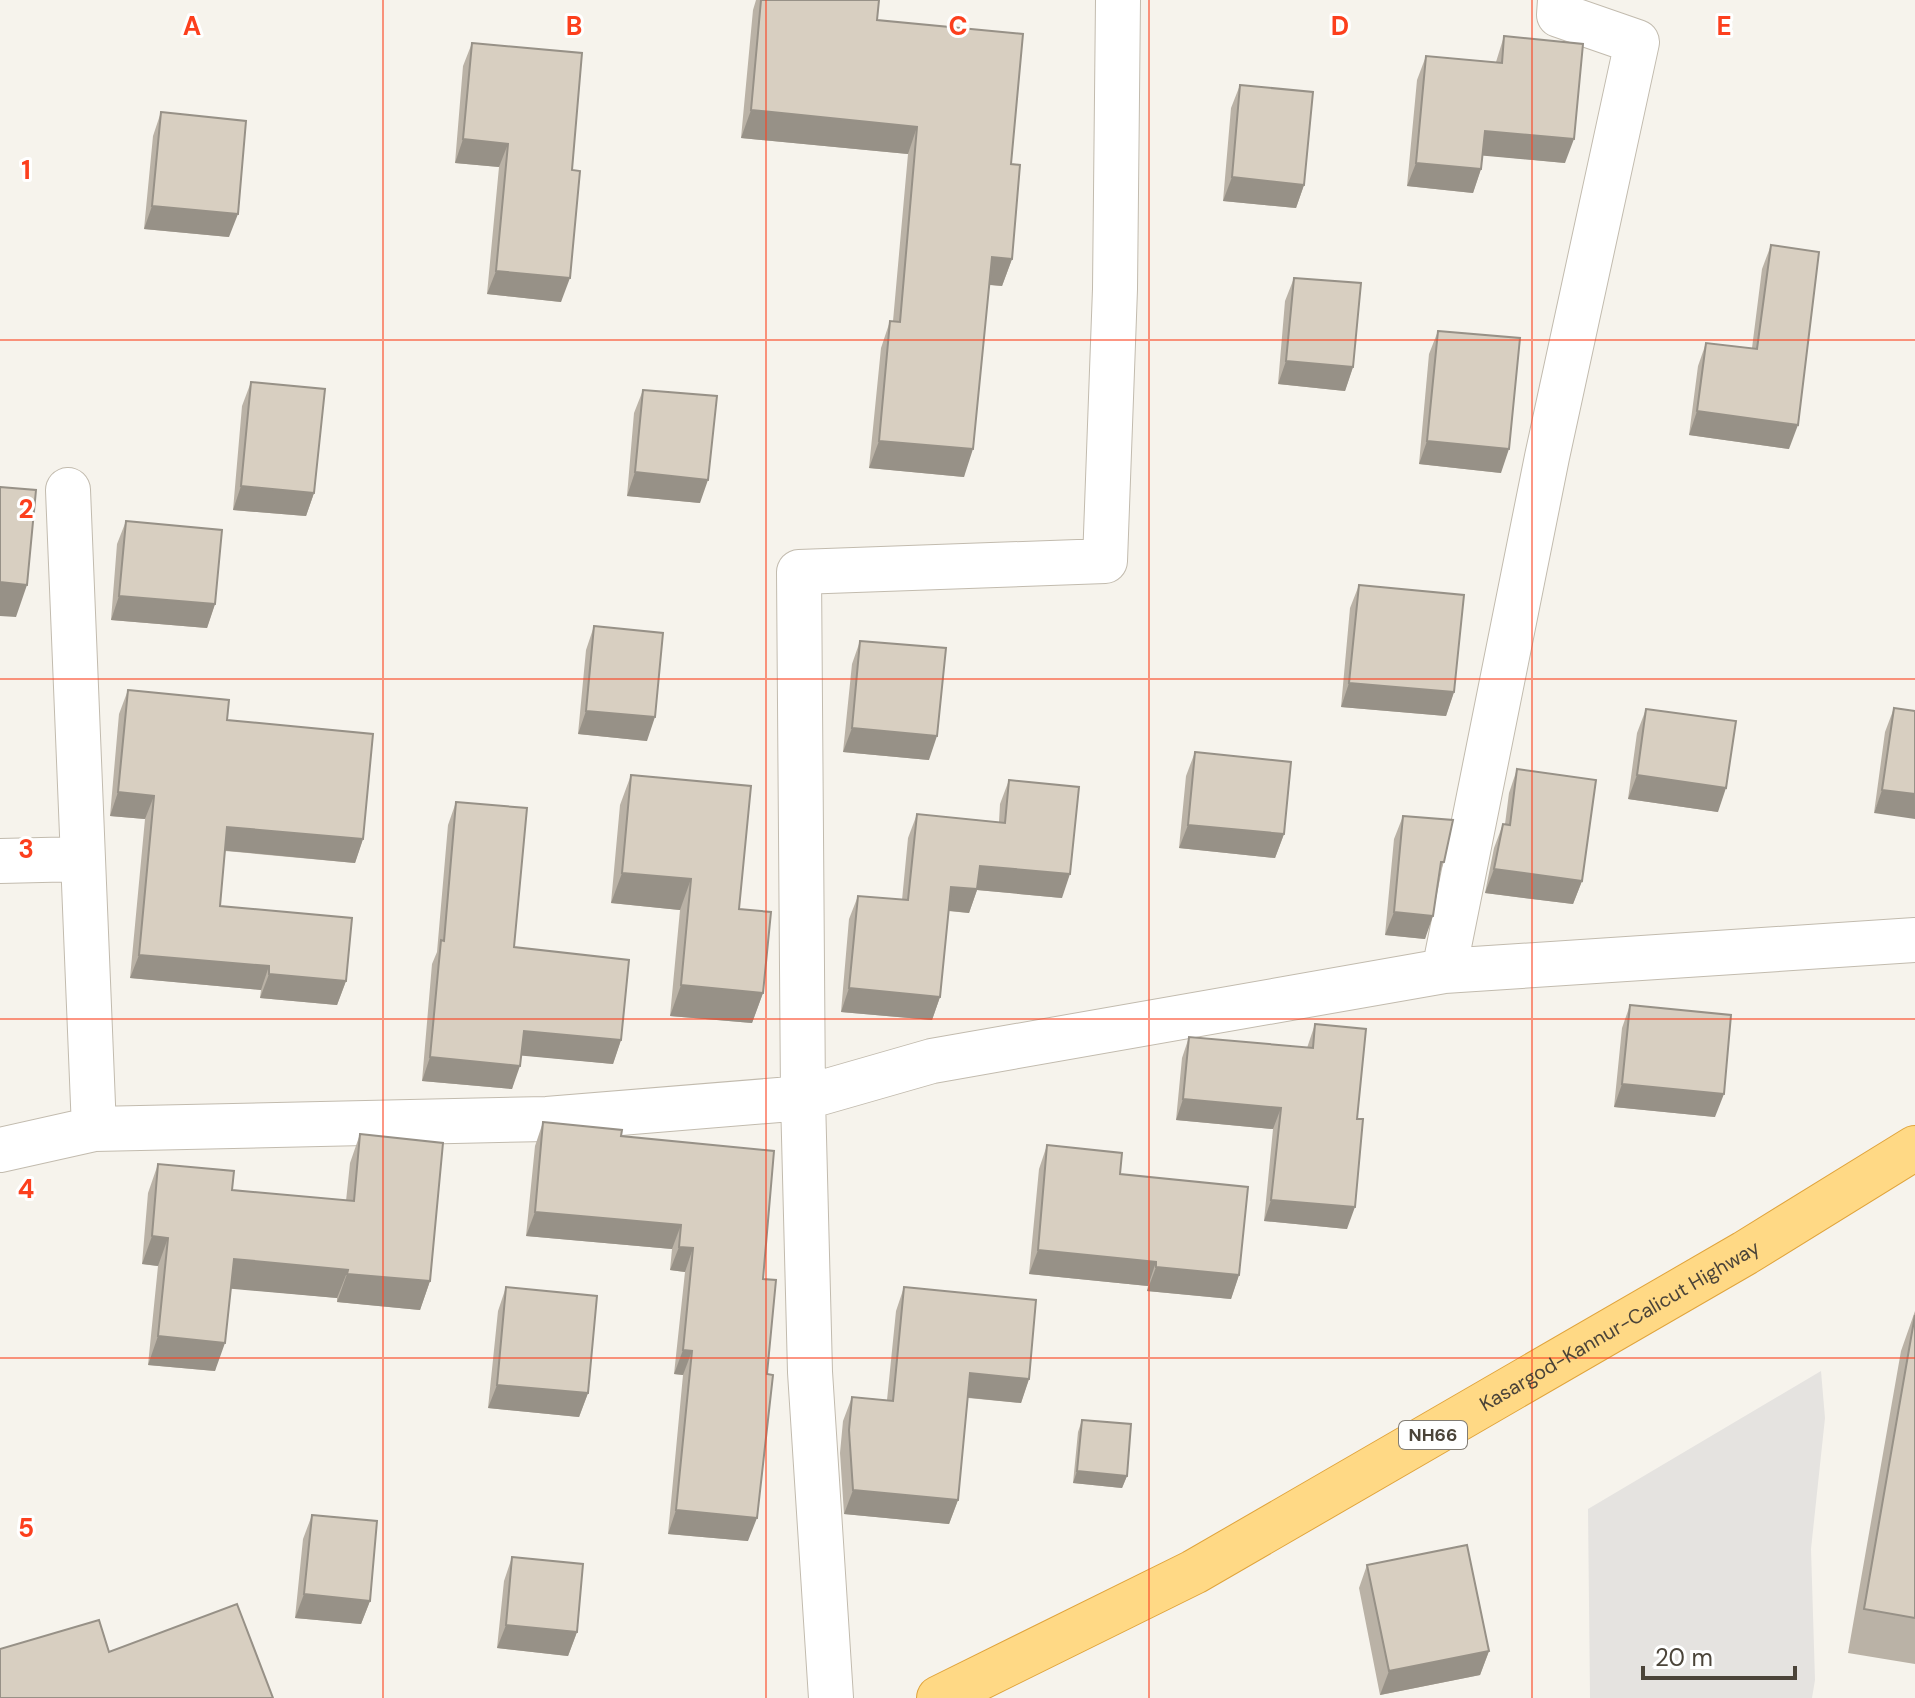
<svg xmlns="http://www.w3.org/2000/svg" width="1915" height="1698" font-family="'DM Sans',sans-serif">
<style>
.parking{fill:#e5e3e0}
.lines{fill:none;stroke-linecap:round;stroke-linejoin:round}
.minor-casing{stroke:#c2bbae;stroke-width:46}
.trunk-casing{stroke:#e0a43c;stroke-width:46}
.minor{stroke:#fff;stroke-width:44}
.trunk{stroke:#ffd985;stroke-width:44}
.wall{fill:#bab2a6}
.shaded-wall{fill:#979187}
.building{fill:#d8cfc1;stroke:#979187;stroke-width:2}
.grid{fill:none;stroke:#fc3f1d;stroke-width:2;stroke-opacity:0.55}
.labels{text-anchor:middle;stroke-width:6;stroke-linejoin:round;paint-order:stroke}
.shield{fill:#fff;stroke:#817c74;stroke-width:2}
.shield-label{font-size:18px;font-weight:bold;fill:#4b4439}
.street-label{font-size:20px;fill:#4b4439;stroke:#fff}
.grid-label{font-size:26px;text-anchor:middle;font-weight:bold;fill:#fc3f1d;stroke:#fff;stroke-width:6;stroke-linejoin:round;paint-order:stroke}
</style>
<rect width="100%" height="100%" fill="#f6f3ec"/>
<path class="parking" d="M1821 1371 1825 1418 1811 1549 1815 1680 1812 1698H1590L1588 1509Z"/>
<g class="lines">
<defs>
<path id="minor" d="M68 490 83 859
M0 861 83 859 94 1129 547 1119 803 1098 932 1061 1444 971 1915 940
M1444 971 1547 457 1637 42 1559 15 1560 0
M0 1150 94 1129
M831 1698 810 1372 803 1098 799 572 1105 561 1115 289 1118 0"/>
<g id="trunk">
<path id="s1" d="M939 1698 1194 1572 1745 1253 1915 1148"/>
</g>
</defs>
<use href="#minor" class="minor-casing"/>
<use href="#trunk" class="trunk-casing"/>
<use href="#minor" class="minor"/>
<use href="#trunk" class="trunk"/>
</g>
<path class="wall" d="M756 0H879L877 20 1011 164 1012 259 1002 286 989 285 964 477 869 468 881 348 890 321H893L908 154 741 138 753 10Z
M1504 36 1565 163 1483 155 1481 169 1473 193 1407 186 1417 80 1426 56 1496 62Z
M472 43 572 170 561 302 487 294 499 167 455 163 463 66Z
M1240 85 1304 185 1296 208 1223 201 1231 108Z
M161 112 229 237 144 229 153 136Z
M1771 245 1789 449 1689 435 1698 366 1706 343 1752 348 1762 269Z
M1294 278 1353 367 1345 391 1278 384 1285 301Z
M1438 331 1501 473 1419 464 1429 354Z
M251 382 314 493 306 516 233 510 242 406Z
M643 390 700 503 627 496 634 413Z
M126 521 215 604 207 628 111 620 117 544Z
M1359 585 1454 692 1446 716 1341 707 1350 608Z
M594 626 647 741 578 734 586 650Z
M860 641 929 760 843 752 852 664Z
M128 690 227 720 363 839 355 863 225 851 220 906 346 981 337 1005 260 998 261 990 130 978 145 819 110 816 119 714Z
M1894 708 1915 711 1874 813 1885 732Z
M1646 709 1718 812 1628 799 1637 733Z
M1195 752 1284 834 1275 858 1179 848 1186 776Z
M1517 769 1582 881 1573 904 1485 893 1494 848 1503 824H1505L1509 793Z
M631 775 739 909 763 993 752 1023 670 1016 680 910 611 903 620 805Z
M1009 780 1062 898 977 890 969 913 948 911 940 997 932 1020 841 1012 849 919 858 896 902 900 908 838 917 814 999 822 1000 804Z
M456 802 514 947 621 1040 613 1064 521 1055 512 1089 422 1081 432 964 437 952 448 825Z
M1403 816 1444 862 1439 875 1425 939 1385 935 1394 839Z
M1630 1005 1715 1117 1614 1107 1622 1028Z
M1315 1024 1357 1119 1347 1229 1264 1221 1273 1129 1176 1120 1182 1058 1189 1037 1307 1048Z
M543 1122 621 1136 763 1279 748 1541 668 1534 683 1375 674 1374 685 1272 670 1270 672 1249 526 1236 535 1146Z
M360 1134 430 1281 420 1310 337 1302V1298L231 1288 215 1371 148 1365 158 1266 142 1264 148 1193 158 1164 232 1190 346 1201 350 1163Z
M1047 1145 1120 1174 1239 1275 1231 1299 1147 1291 1148 1286 1029 1274 1039 1169Z
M506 1287 588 1393 579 1417 488 1408 498 1311Z
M904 1287 1029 1379 1021 1403 968 1398 958 1500 949 1524 844 1514 840 1453 843 1421 852 1397 887 1400 896 1311Z
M1915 1311V1664L1848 1653 1901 1351Z
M1082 1420 1127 1476 1122 1488 1073 1483 1078 1432Z
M312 1515 370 1601 361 1624 295 1618 303 1539Z
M512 1557 577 1632 568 1656 497 1648 504 1581Z
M1367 1565 1489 1651 1480 1675 1380 1695 1359 1588Z"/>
<path class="shaded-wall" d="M751 110 917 127 908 154 741 138Z
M1485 131 1574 139 1565 163 1476 155Z
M463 139 508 144 499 167 455 163Z
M1416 163 1481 169 1473 193 1407 186Z
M1232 177 1304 185 1296 208 1223 201Z
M152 206 238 214 229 237 144 229Z
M992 257 1012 259 1002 286 982 284Z
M496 271 570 278 561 302 487 294Z
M1286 361 1353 367 1345 391 1278 384Z
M1697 411 1798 425 1789 449 1689 435Z
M879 441 973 449 964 477 869 468Z
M1427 441 1509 449 1501 473 1419 464Z
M635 472 708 480 700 503 627 496Z
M241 486 314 493 306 516 233 510Z
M0 582 27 585 16 617 0 616Z
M119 596 215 604 207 628 111 620Z
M1349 683 1454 692 1446 716 1341 707Z
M586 711 655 717 647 741 578 734Z
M852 728 937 736 929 760 843 752Z
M1637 775 1726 788 1718 812 1628 799Z
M1882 790 1915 794V819L1874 813Z
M118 792 154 796 145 819 110 816Z
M1188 825 1284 834 1275 858 1179 848Z
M227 827 363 839 355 863 219 850Z
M980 866 1070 874 1062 898 977 890 969 913 942 910 951 887Z
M1494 869 1582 881 1573 904 1485 893Z
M622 873 691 879 680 910 611 903Z
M1394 912 1433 916 1425 939 1385 935Z
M139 955 269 966 261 990 130 978Z
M269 974 346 981 337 1005 260 998Z
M681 985 763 993 752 1023 670 1016Z
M849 988 940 997 932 1020 841 1012Z
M524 1031 621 1040 613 1064 515 1055Z
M430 1057 520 1066 512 1089 422 1081Z
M1622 1084 1724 1094 1715 1117 1614 1107Z
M1183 1099 1281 1108 1273 1129 1176 1120Z
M1271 1200 1355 1207 1347 1229 1264 1221Z
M535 1212 681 1225 672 1249 526 1236Z
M152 1236 168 1238 158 1266 142 1264Z
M679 1247 693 1248 685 1272 670 1270Z
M1038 1250 1156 1262 1148 1286 1029 1274Z
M234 1259 348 1270 337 1298 223 1288Z
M1156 1267 1239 1275 1231 1299 1147 1291Z
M347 1274 430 1281 420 1310 337 1302Z
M158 1336 225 1343 215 1371 148 1365Z
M683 1350 692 1351 683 1375 674 1374Z
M970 1373 1029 1379 1021 1403 962 1397Z
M497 1385 588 1393 579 1417 488 1408Z
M1077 1471 1127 1476 1122 1488 1073 1483Z
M853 1490 958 1500 949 1524 844 1514Z
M676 1510 757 1518 748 1541 668 1534Z
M304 1594 370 1601 361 1624 295 1618Z
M506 1625 577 1632 568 1656 497 1648Z
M1489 1651 1480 1675 1380 1695 1389 1671Z"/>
<path class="building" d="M761 0H879L877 20 1023 34 1011 164 1020 165 1012 259 992 257 973 449 879 441 890 321 900 322 917 127 751 110Z
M1504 36 1583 44 1574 139 1485 131 1481 169 1416 163 1426 56 1502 63Z
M472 43 582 53 572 170 580 171 570 278 496 271 508 144 463 139Z
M1240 85 1313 92 1304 185 1232 177Z
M161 112 246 121 238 214 152 206Z
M1771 245 1819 252 1798 425 1697 411 1706 343 1757 349Z
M1294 278 1361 283 1353 367 1286 361Z
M1438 331 1520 338 1509 449 1427 441Z
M251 382 325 389 314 493 241 486Z
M643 390 717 396 708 480 635 472Z
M0 487 36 490 27 585 0 582V588Z
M126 521 222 530 215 604 119 596Z
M1359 585 1464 595 1454 692 1349 683Z
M594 626 663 633 655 717 586 711Z
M860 641 946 648 937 736 852 728Z
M128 690 229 700 227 720 373 734 363 839 227 827 220 906 352 918 346 981 269 974V966L139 955 154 796 118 792Z
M1894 708 1915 711V794L1882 790Z
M1646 709 1736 721 1726 788 1637 775Z
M1195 752 1291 762 1284 834 1188 825Z
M1517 769 1596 780 1582 881 1494 869 1503 824 1510 825Z
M631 775 751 786 739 909 771 912 763 993 681 985 691 879 622 873Z
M1009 780 1079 787 1070 874 980 866 977 889 951 887 940 997 849 988 858 896 908 900 917 814 1005 823Z
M456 802 527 808 514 947 629 960 621 1040 524 1031 520 1066 430 1057 441 940 444 941Z
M1403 816 1453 820 1444 862H1441L1433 916 1394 912Z
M1630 1005 1731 1015 1724 1094 1622 1084Z
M1315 1024 1366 1029 1357 1119H1363L1355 1207 1271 1200 1281 1108 1183 1099 1189 1037 1313 1048Z
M543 1122 622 1130 621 1136 774 1151 763 1279 776 1280 767 1374 773 1375 757 1518 676 1510 692 1351 683 1350 693 1248 679 1247 681 1225 535 1212Z
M360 1134 443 1143 430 1281 347 1274 348 1270 234 1259 225 1343 158 1336 168 1238 152 1236 158 1164 234 1171 232 1190 354 1201Z
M1047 1145 1122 1153 1120 1174 1248 1187 1239 1275 1156 1267V1262L1038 1250Z
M506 1287 597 1296 588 1393 497 1385Z
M904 1287 1036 1300 1029 1379 970 1373 958 1500 853 1490 849 1430 852 1397 893 1401Z
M1915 1315V1618L1864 1609Z
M1082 1420 1131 1424 1127 1476 1077 1471Z
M312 1515 377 1521 370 1601 304 1594Z
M1467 1545 1489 1651 1389 1671 1367 1565Z
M512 1557 583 1564 577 1632 506 1625Z
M237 1604 273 1698H0V1649L99 1620 109 1652Z"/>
<path class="grid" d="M383 0V1698M766 0V1698M1149 0V1698M1532 0V1698M0 340H1915M0 679H1915M0 1019H1915M0 1358H1915"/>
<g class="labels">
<rect class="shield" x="1399" y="1421" width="68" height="28" rx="6"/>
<g class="shield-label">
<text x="1433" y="1441">NH66</text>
</g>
<g class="street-label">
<text dy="7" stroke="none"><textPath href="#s1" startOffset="776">Kasargod-Kannur-Calicut Highway</textPath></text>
</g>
</g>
<g class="grid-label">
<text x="192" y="35">A</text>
<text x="574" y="35">B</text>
<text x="958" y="35">C</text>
<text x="1340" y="35">D</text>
<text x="1724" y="35">E</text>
<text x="26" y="179">1</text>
<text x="26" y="518">2</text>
<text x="26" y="858">3</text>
<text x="26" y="1198">4</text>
<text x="26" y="1537">5</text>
</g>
<path d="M1643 1666v12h152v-12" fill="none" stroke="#4b4439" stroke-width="4"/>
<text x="1655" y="1666" font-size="24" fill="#4b4439" stroke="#ffffff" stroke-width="6" paint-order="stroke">20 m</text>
</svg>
